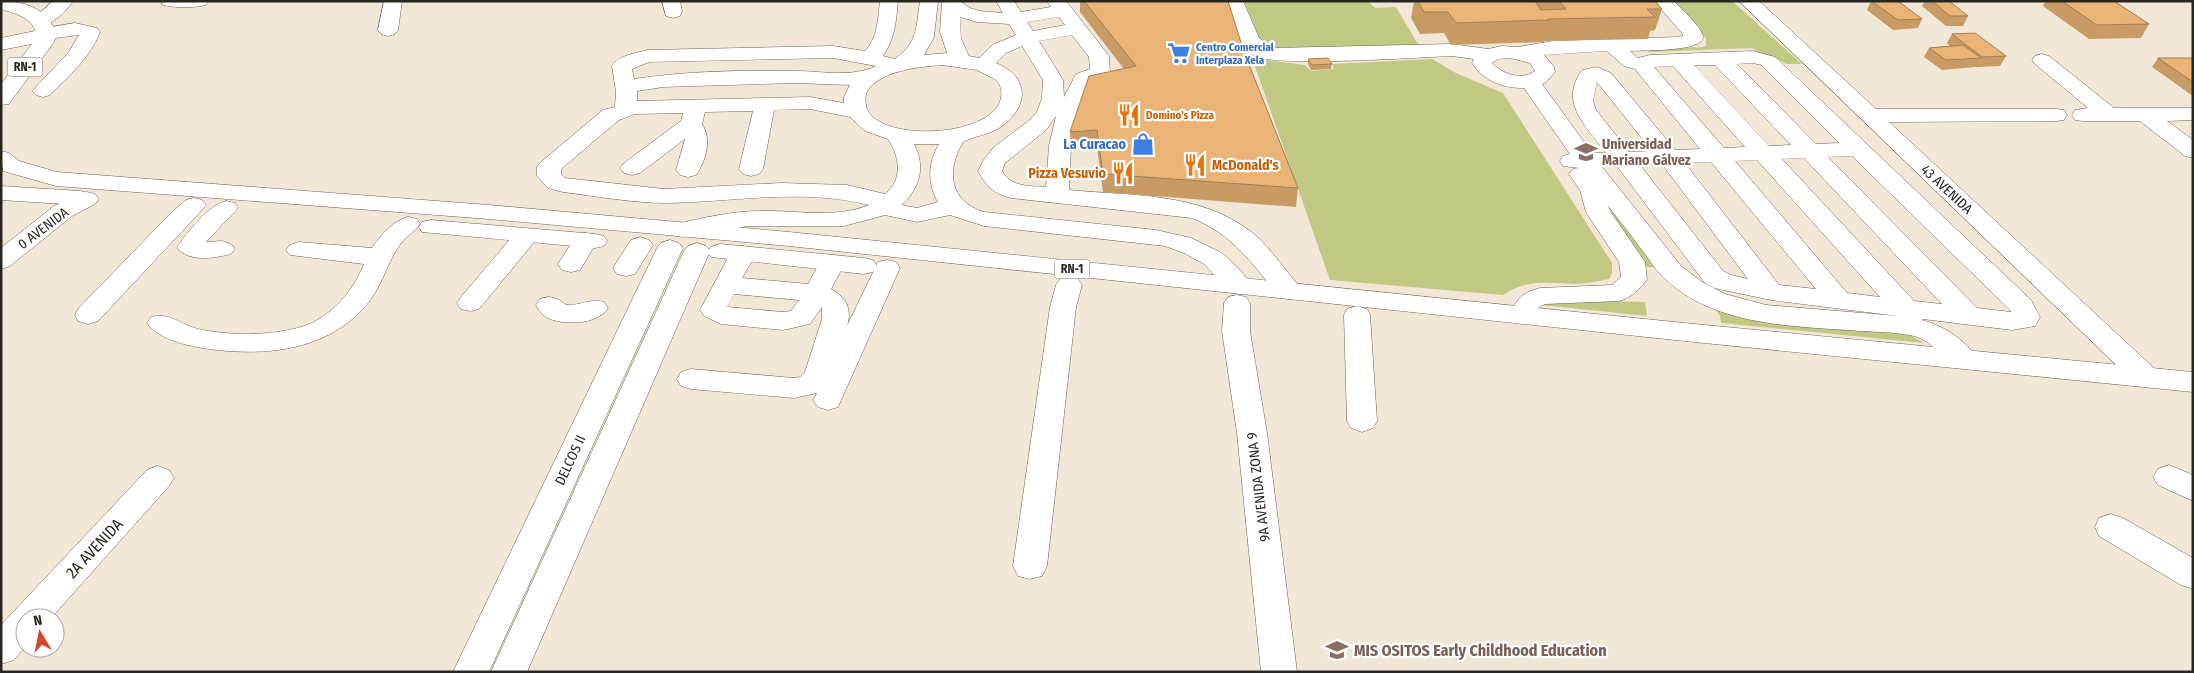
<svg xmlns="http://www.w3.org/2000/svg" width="2194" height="673" font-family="'Fira Sans Condensed',sans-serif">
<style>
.green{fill:#c1c883}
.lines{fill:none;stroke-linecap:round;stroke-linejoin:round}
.minor-casing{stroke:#696153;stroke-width:1}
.highway-casing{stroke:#696153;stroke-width:1}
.minor{fill:#fff;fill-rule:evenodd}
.highway{fill:#fff;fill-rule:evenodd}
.wall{fill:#c89b65}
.building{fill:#e9b476;stroke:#a37e53}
.labels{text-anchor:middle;stroke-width:4.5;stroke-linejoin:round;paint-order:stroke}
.far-shop-label{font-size:11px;font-weight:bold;fill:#366cbe;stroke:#fff;text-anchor:start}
.far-food-label{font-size:11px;font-weight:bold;fill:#c56008;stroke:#fff;text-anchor:start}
.shield{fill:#fff;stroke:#696763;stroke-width:1}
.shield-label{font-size:12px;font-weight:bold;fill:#292620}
.shop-label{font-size:14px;font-weight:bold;fill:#366cbe;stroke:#fff;text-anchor:end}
.education-label{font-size:14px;font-weight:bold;fill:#785e54;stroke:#fff;text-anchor:start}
.food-label{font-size:14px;font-weight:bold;fill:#c56008;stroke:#fff;text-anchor:start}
.street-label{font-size:14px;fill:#292620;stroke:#fff}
.near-street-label{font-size:16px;fill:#292620;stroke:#fff}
.near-education-label{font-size:16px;font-weight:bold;fill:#785e54;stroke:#fff;text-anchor:start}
</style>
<rect width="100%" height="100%" fill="#f1e7d7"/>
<path class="green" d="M1244 1H1368L1375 8 1396 7 1419 46 1295 52 1263 47Z
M1671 1H1732L1802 64H1786L1776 58 1763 55 1752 48 1648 52 1646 49 1704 47 1706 45V38Z
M1252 58 1305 65 1311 71 1334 69 1332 64 1432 59 1456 73 1503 93 1612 263V273L1609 279C1598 281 1586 284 1574 284 1548 283 1525 279 1503 295L1330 280Z
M1617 212 1656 267H1646L1607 213Z
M1572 300 1645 302 1647 316 1542 305 1544 302Z
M1713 307 1903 331 1924 343 1721 323 1720 316Z"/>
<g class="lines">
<defs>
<path id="minor" d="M53 1H73C65 13 49 29 34 25L31 21Z
M161 1H208L206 5C193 8 176 8 163 5Z
M384 1H402L398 30 395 34 388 36 381 34 378 30Z
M662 1H680L682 12 680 16 673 18 666 16Z
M880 1H898C896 22 895 38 883 56L895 59C918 42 916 28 920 1H938L934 37 924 55 947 53 940 32 942 1H960L970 8 980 11 1003 13 996 1H1014L1021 12 1051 7 1047 1H1066L1109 56 1110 73 1107 77 1092 82 1079 111 1071 146 1069 190C1130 196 1199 192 1250 231 1266 242 1285 270 1298 285L1302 291 1298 297 1289 299 1280 297C1251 263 1234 235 1192 218L1011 198C994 194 986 186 978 171L983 161 994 147 1030 120 1037 112 1042 98 1043 80 1022 46 1006 53 996 63C1031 77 1029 109 999 128 988 135 974 136 963 142 946 171 949 201 984 212L1156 230 1191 238 1222 253 1240 270 1253 286 1249 292 1240 294 1231 292 1204 264 1184 253 1165 246 984 226 950 215 917 222 885 215 844 226H748L682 237 673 235 670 230 673 225C702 218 732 211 761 211 796 210 835 219 869 205 803 188 733 202 666 203 634 203 595 196 563 192L548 188 537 176V167L541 162 603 110 615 107 616 92 612 66C619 55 636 53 648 50L833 46 865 51C878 38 878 18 880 1ZM960 17 977 22 1009 24 1016 35 992 45 979 58 969 56 961 39ZM1059 17 1065 25 1033 31 1027 22ZM1072 35 1089 57 1090 69 1076 74 1064 97 1063 80 1039 41ZM833 58 876 66C852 78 822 71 796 71 743 70 687 71 634 79L632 69 649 62ZM942 65 977 70 996 80C1001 85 1002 91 1001 98 993 139 872 143 866 105 865 98 865 93 870 87 887 70 918 67 942 65ZM795 83 850 85 844 97V103L810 97 637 101V91L663 87ZM810 109 850 117 865 131 888 139C900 157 903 180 885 194L847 185 781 183 664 189 565 178 561 174V169L619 120 635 114 683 113 681 121 624 163 620 168 624 173 632 175 640 173 685 139 676 170 680 175 688 177 696 175C706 161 712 139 702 124L705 112 753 111 739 169 743 174 751 176 759 174 763 169 774 110ZM1056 116 1049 146 1046 187C1029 186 1011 187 1002 171L1005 163 1046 130ZM914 144H939C928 162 927 184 938 202L917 208 901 205C920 189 926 166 914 144Z
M1225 1H1243L1259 38 1272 48 1452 44 1488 49 1502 46 1518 47 1553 41 1679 37 1683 36 1682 33 1654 1H1674C1680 8 1703 28 1703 37 1703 52 1642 50 1630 51L1638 58 1650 55 1753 51 1775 57 2031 300 2040 317 2035 326 2012 330 1923 319 1922 320C1946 327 1965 339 1978 360L1974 367C1947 374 1940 343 1914 336 1897 332 1879 332 1861 331 1795 326 1715 327 1664 278 1657 272 1651 262 1645 254 1633 238 1621 222 1608 206L1610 211 1645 262 1647 279C1640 289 1631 298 1619 301L1545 304 1539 307 1532 321 1522 324 1512 321 1509 315C1518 298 1521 293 1540 288L1612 285 1621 277 1619 262 1586 212 1580 190 1569 174 1573 169 1579 168 1563 166 1560 161 1563 156 1570 154 1524 88C1502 88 1484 81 1472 63L1474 59 1452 56C1419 57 1273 68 1253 55 1236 43 1232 19 1225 1ZM1607 51 1624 66 1635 69 1700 149 1675 150 1611 73 1597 67 1582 70C1558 104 1587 126 1606 153H1592L1542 84 1546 82 1555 72 1554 67 1544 55ZM1510 58 1530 63 1535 71C1522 81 1502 74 1492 63L1498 59ZM1753 63 1761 65 1839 143 1816 144 1737 64ZM1694 65H1715L1791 145 1769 146ZM1673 66 1745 147 1724 148 1654 67ZM1597 82 1652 151 1629 152 1596 110 1593 101ZM1852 156 2010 310 2011 312 1977 308 1828 157ZM1804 158 1942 304 1914 301 1782 159ZM1757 160 1880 297 1847 293 1735 161ZM1711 162 1816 289 1779 285 1685 163ZM1662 164 1748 279 1731 275 1723 271 1640 165ZM1617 166 1705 283 1714 288 1771 300 1898 316 1766 305 1725 294 1702 282 1681 266 1602 167Z
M1739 1H1759L1876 109H2056L2064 110 2067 115 2064 120 2056 121 1889 122 2156 370 2160 377 2156 384 2146 387 2136 384Z
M75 23 97 28 100 32C90 58 69 76 50 95L43 97 36 95 32 91 36 87 69 52 79 35 47 39 40 37 37 33 40 29Z
M2042 54 2049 56 2114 108H2193V120L2167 121 2193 140V158L2185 156 2140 121H2083L2075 120 2072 115 2075 110 2088 108 2035 64 2032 60 2035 56Z
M87 192 95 194 99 199 95 204 72 216 10 266 1 269V248L54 206Z
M194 198 202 200 206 205 202 210 98 321 88 324 78 321 75 315 78 309 170 214 186 200Z
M226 201 235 203 238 208 206 242 222 241 231 244 235 249 231 254C214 258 188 263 177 247 188 232 208 205 226 201Z
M408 217 417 219 420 224C414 232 405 237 399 246 388 262 383 282 371 299 333 350 268 357 209 349 189 346 159 340 147 323L151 317C170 312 181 325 198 329 230 336 270 336 301 327 330 319 354 290 364 264L290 255 286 250 290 245 299 242 372 248C381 235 392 221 408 217Z
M526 229 535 231 538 236 535 241 479 309 470 311 461 309 457 303 461 297 517 231Z
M586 233 595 235 598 240 580 270 571 272 562 270 558 264 577 235Z
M640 237 649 240 653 245 635 274 626 276 617 274 613 268 631 240Z
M670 240 679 243 683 248 489 672H453L657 248 661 243Z
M697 243 706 246 710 251 527 672H491L684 251 688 246Z
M743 246 752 249 756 254 742 278 808 284 823 257 832 255 841 257 845 263 831 289C847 297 852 310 847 326L878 262 887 260 896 262 900 268 838 407 828 410 818 407 813 400 817 393 794 398 691 389 681 386 677 379 681 372 691 369 794 378 800 377 805 372 822 319V307L810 324 783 330 721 324 704 316 700 310 730 254 734 249ZM734 294 799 300 791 311 783 312 727 307Z
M1069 277 1078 279 1082 285 1076 307 1047 566 1042 576 1030 579 1018 576 1013 566 1050 307 1056 285 1060 279Z
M1237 295 1246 297 1250 303V331L1267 433 1297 672H1261L1237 433 1222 331 1224 303 1228 297Z
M549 297 558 299 566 305C580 306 591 298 604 302L608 308C598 325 562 326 546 317 541 314 539 310 536 305L540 299Z
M1357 306 1367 309 1370 315 1377 421 1373 428 1362 432 1351 428 1347 421 1344 315 1347 309Z
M2169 465 2193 475V501L2158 485 2153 477 2158 469Z
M158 466 169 470 174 478 169 486 51 618H25V647L14 660 1 664V625L147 470Z
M2111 514 2123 518 2193 558V589L2181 585 2099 536 2095 527 2099 518Z"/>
<path id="highway" d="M1 1C17 1 35 5 46 16 51 21 53 27 57 33L54 42 9 104 1 105V84L32 44 1 50V38L35 31C32 17 13 13 1 9Z
M1 151 9 153 19 161 57 172 489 205 789 232 1694 324 2193 372V392L1694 342 789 246 489 219 56 186 3 171Z
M1 186 80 191 88 193 92 198 88 203 80 205 1 200Z
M431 220 595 234 604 236 607 241 604 246 595 248 422 232 419 227 422 222Z
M720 244 864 258 873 260 877 266 873 272 864 274 711 257 707 252 711 247Z"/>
</defs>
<use href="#minor" class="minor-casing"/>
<use href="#highway" class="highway-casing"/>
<use href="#minor" class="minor"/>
<use href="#highway" class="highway"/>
</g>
<path class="wall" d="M1080 1H1084L1244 52 1298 188 1296 207 1103 192 1097 148 1071 150 1070 132 1124 69 1080 12Z
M1414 1H1655L1662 9 1655 30 1650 31 1648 39 1544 41V42L1451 45 1444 33 1420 34 1411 18Z
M1871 1H1898L1922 19 1918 28 1893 30 1867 10Z
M1925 1H1949L1968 16 1963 26H1946L1922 6Z
M2045 1H2114L2149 24 2141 38 2089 39 2043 6Z
M1952 34 2006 56 2000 66 1977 67H1976L1942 70 1924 57 1929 48 1950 46 1947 43Z
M2158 58H2193V96L2152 67Z
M1308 59 1332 64 1331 69 1311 70 1308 64Z"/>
<path class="building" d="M1084 1H1228L1244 52 1298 188 1103 174 1097 130 1070 132 1089 76 1136 66Z
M1418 1H1535L1541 10 1566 9 1559 1H1655L1662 9H1647L1655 17 1548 19 1549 20 1456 23 1448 12H1424Z
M1871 1H1898L1922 19 1898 20Z
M1932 1H1949L1968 16H1950Z
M2062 1H2114L2149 24 2097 25Z
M1975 33 2006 56 1982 57 1952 34Z
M1963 45 1981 58 1946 60 1929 48Z
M1328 58 1332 64 1312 65 1308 59Z
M2158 58H2193V82Z"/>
<defs>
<symbol id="supermarket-bare" viewBox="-9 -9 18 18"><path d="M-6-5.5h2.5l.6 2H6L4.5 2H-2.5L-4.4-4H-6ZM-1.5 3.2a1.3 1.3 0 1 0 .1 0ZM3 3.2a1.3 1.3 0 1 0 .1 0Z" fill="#3f7fe0" stroke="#fff" stroke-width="2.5" paint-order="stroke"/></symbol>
<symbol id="restaurant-bare" viewBox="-9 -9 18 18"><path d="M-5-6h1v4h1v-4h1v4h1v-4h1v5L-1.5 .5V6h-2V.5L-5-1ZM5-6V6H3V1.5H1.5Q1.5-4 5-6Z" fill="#e8710a" stroke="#fff" stroke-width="2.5" paint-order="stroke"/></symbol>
<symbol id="shop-bare" viewBox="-9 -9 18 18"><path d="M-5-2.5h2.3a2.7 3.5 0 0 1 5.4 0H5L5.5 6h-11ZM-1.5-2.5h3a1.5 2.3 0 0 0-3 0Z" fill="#3f7fe0" stroke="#fff" stroke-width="2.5" paint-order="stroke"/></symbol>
<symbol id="university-bare" viewBox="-9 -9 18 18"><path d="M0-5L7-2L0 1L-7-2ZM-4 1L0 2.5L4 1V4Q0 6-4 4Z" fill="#8d6e63" stroke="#fff" stroke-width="2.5" paint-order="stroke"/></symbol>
<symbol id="school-bare" viewBox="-9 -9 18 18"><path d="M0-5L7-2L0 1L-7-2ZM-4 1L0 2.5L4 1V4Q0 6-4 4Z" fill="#8d6e63" stroke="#fff" stroke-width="2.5" paint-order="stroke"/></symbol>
</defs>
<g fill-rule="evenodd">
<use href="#supermarket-bare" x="1163" y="37" width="32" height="32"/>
<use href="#restaurant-bare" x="1113" y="99" width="32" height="32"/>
<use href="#shop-bare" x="1127" y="128" width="32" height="32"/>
<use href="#university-bare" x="1570" y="136" width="32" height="32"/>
<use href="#restaurant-bare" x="1179" y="149" width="32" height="32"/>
<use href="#restaurant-bare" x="1107" y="157" width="32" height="32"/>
<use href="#school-bare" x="1321" y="634" width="32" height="32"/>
</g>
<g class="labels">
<g class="far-shop-label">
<text x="1196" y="51">Centro Comercial<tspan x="1196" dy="13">Interplaza Xela</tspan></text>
</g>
<g class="far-food-label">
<text x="1146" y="119">Domino's Pizza</text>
</g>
<g class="shield">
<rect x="7.5" y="57.5" width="35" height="19" rx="4"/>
<rect x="1054.5" y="259.5" width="35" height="19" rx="4"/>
</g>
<g class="shield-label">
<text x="25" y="71">RN-1</text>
<text x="1072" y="273">RN-1</text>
</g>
<g class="shop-label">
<text x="1126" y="149">La Curacao</text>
</g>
<g class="education-label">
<text x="1602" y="149">Universidad<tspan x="1602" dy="16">Mariano Gálvez</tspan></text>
</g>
<g class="food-label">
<text x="1212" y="170">McDonald's</text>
<text x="1106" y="178" text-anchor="end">Pizza Vesuvio</text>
</g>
<g class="street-label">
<text transform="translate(1947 189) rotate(43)" y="5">43 AVENIDA</text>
<text transform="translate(43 228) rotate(-37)" y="5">0 AVENIDA</text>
<text transform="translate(570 460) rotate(-65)" y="5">DELCOS II</text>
<text transform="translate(1258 487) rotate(-97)" y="5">9A AVENIDA ZONA 9</text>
</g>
<g class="near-street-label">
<text transform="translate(94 548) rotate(-47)" y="6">2A AVENIDA</text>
</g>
<g class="near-education-label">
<text x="1354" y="656">MIS OSITOS Early Childhood Education</text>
</g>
</g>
<rect width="2194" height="673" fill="none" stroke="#292620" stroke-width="5"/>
<g transform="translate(40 633) rotate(350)"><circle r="24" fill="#ffffff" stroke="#a9a8a6"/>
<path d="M0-4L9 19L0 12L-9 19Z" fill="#d2472d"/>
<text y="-8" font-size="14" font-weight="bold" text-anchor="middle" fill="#292620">N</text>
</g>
</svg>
